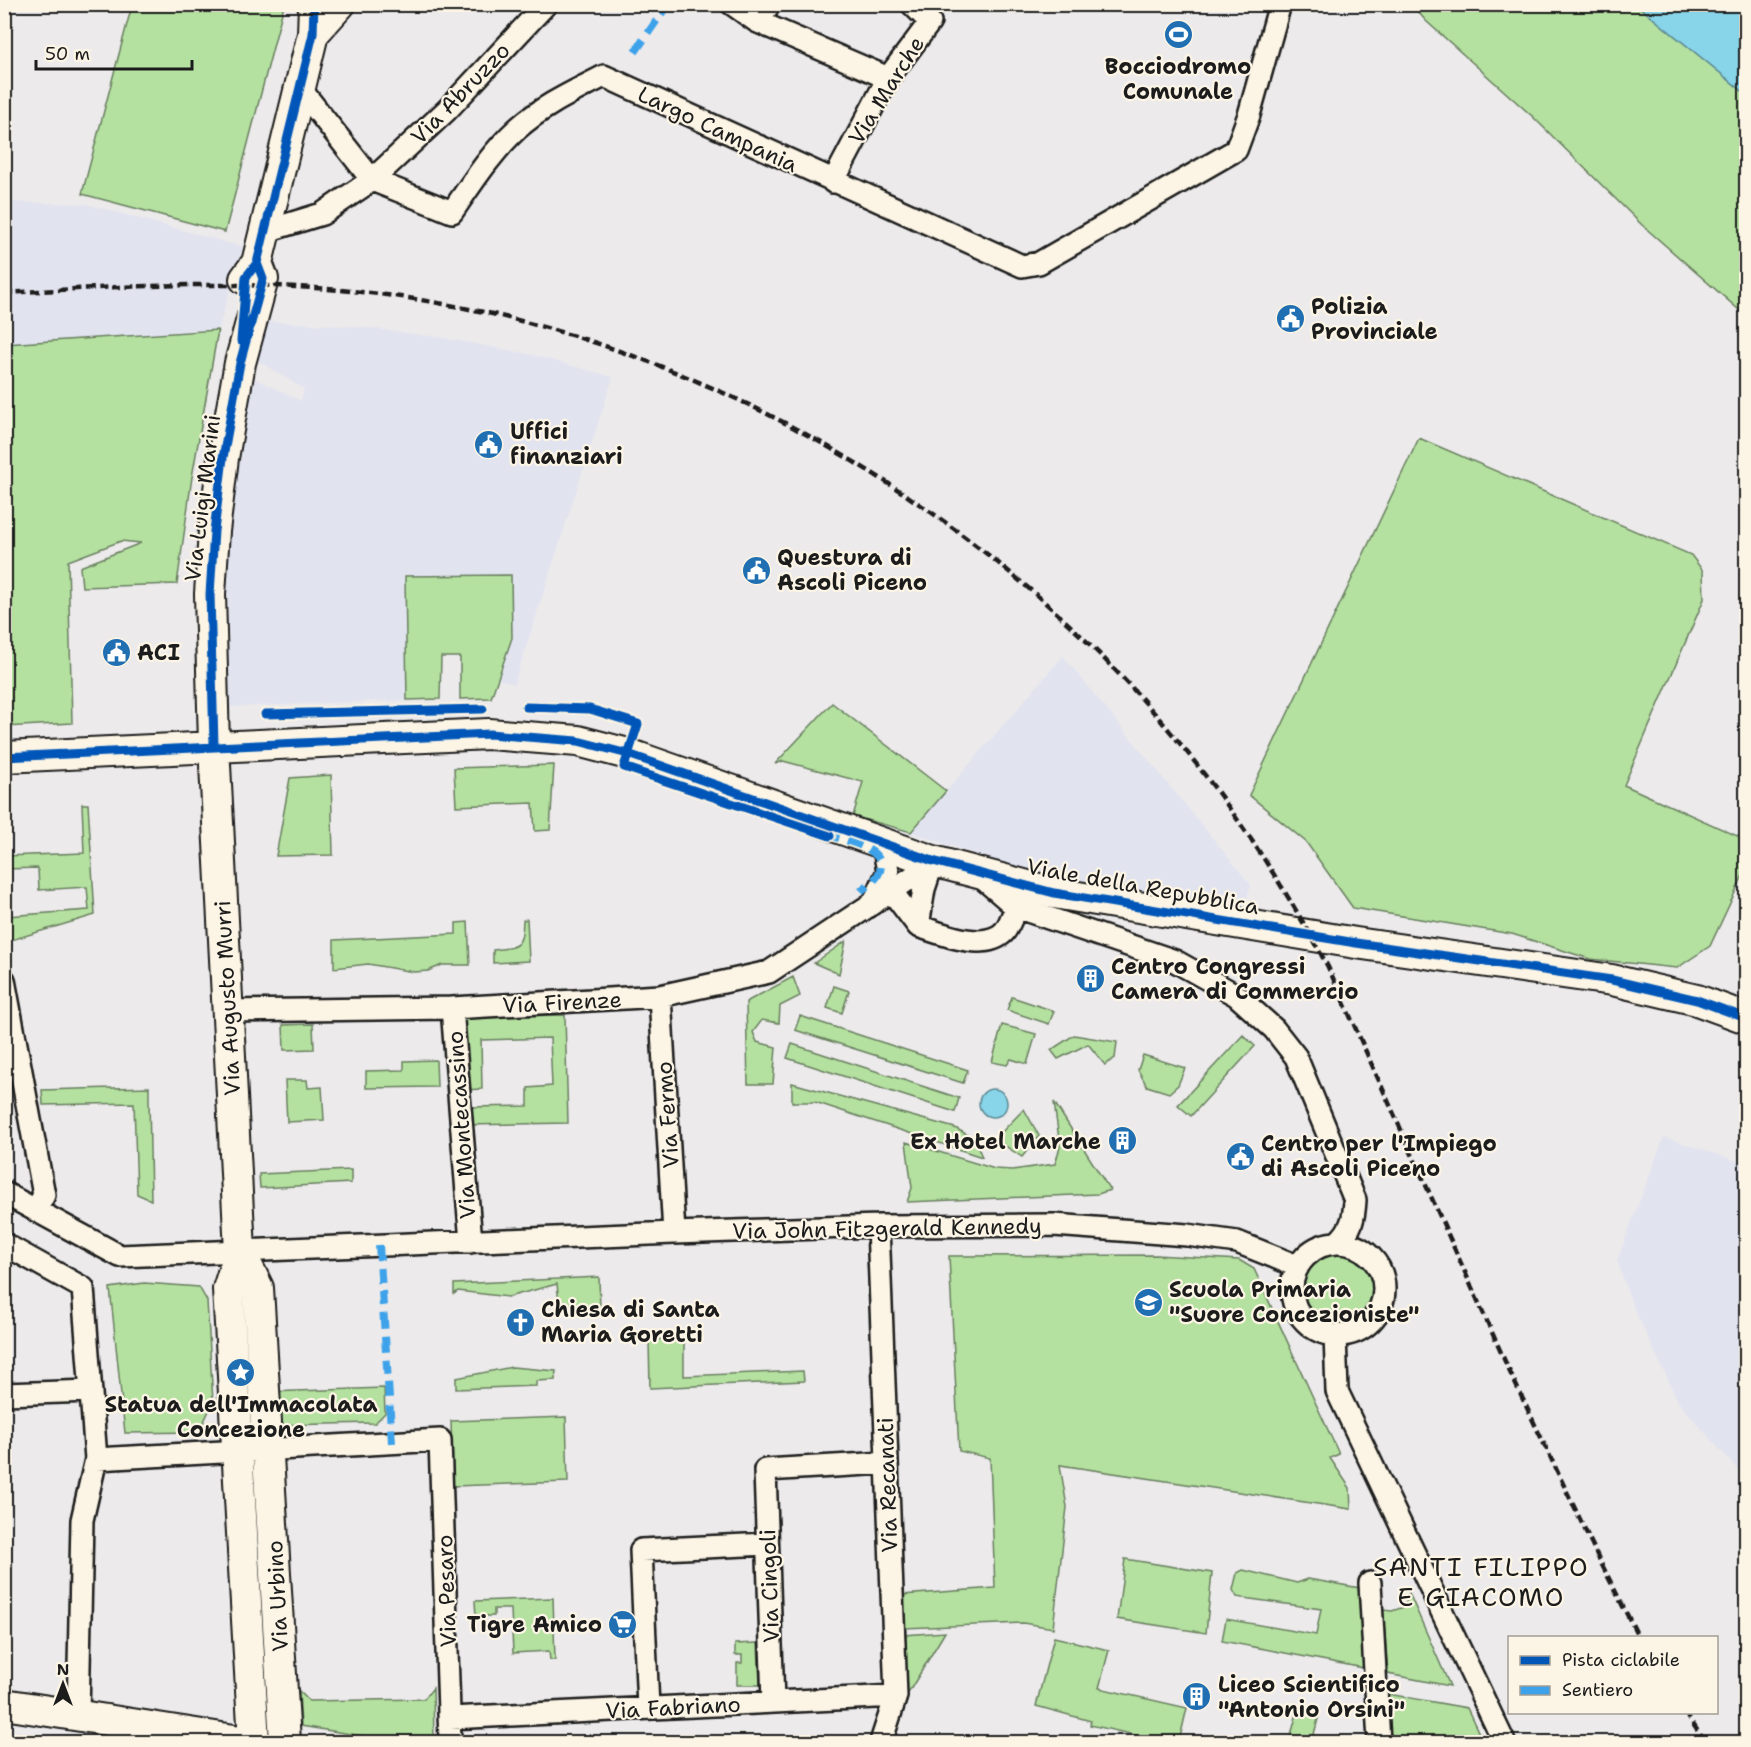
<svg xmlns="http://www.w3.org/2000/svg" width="1751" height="1747" font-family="'Shantell Sans',sans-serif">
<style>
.built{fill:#e1e3ef}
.green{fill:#b4e1a0;stroke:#687e5e;stroke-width:1.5}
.water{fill:#88d4e8;stroke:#5d8a96;stroke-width:1.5}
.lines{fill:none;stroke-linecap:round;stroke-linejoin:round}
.street-casing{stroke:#1c1c1c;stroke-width:26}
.secondary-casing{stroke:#1c1c1c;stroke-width:34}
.street{stroke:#fcf5e5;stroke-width:21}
.secondary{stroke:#fcf5e5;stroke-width:30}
.rail{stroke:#1c1c1c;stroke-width:4.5;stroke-dasharray:9 4.5;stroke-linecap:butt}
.quiet{stroke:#3da2ea;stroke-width:8;stroke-dasharray:15 8;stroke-linecap:butt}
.cycleway-casing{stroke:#fcf5e5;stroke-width:13}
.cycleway{stroke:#0057b8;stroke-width:9}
.labels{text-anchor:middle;stroke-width:4.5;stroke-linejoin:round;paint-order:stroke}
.poi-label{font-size:22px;font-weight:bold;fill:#1c1c1c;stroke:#fcf5e5;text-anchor:start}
.street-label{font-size:22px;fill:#1c1c1c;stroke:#fcf5e5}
.quarter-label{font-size:26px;letter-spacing:1.5px;fill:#1c1c1c;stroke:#fcf5e5}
</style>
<rect width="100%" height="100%" fill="#eceaeb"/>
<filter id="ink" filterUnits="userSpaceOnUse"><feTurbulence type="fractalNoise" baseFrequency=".0167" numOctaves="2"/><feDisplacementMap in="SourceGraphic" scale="12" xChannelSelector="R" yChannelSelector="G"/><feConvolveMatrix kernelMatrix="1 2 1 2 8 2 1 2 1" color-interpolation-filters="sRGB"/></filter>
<g filter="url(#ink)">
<path class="built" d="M5 202 86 204 243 247 218 330 5 344Z
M262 321 361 327 443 338 529 354 613 377 514 684 498 679 512 638 406 576 407 700 230 707 225 506 251 377 301 401 304 389 255 359Z
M1063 656 1251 885 1243 908 1089 883 997 862 911 832Z
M1664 1137 1746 1164V1479L1679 1403 1632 1304 1617 1261Z"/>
<path class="green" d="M132 5H284L225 232 82 194Z
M1412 5H1637L1746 94V316L1642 225 1532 116 1426 21Z
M218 330 192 477 177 584 82 587 80 567 141 543 121 541 68 561 72 723 5 727V344Z
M1419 438 1691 555 1703 571 1704 599 1624 785 1742 838 1746 843V869L1710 946 1677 968 1590 959 1512 934 1353 908 1306 842 1249 795Z
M511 575 512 638 491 698 460 699V657H441L440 699 407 700 405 576Z
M832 703 946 791 911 832 853 816 863 782 783 761 775 764Z
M554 765 550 830 535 831 533 803 456 806 454 768Z
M331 775 333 855 276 856 290 778Z
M82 804H88L95 915 8 941 7 916 89 910 87 887 39 890 38 868 5 869V856L84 853Z
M527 919 529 961 493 963V950C519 947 522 947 523 920Z
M468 922 470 965H442L428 971 414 972 368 964 334 968V940L456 934V923Z
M846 941 839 974 814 963Z
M793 977 800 996 780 1006 779 1023 762 1020 753 1032 757 1042 776 1047 773 1084H748L746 1002Z
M834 986 849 991 842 1013 827 1008Z
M1012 997 1054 1011 1049 1024 1007 1010Z
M565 1015 568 1123 469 1125 468 1107 528 1106V1088L552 1086 550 1038 481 1040 482 1089 464 1090 461 1017Z
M800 1016 968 1070 963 1083 795 1030Z
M313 1024 314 1049 284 1050 283 1025Z
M1002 1025 1036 1034 1027 1064 1011 1059 1007 1065 992 1062Z
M1074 1035 1117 1042 1115 1058 1105 1065 1088 1044 1058 1059 1051 1050Z
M1243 1035 1255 1046 1191 1116 1178 1105Z
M792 1044 959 1098 955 1112 787 1058Z
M1143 1055 1185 1068 1178 1085 1169 1093 1147 1086 1138 1070Z
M436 1060 437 1087 366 1088V1071L404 1070V1061Z
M285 1080H307L308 1088 322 1087 324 1120 287 1122Z
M792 1083 955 1128 974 1138 982 1157 815 1102H792Z
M149 1087V1099L151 1200 137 1194 134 1103 43 1105 42 1090Z
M1054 1102 1110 1190 1098 1194 907 1202 912 1188 906 1142 995 1169 1012 1170 1055 1164 1060 1147Z
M1024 1109 1039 1136 1022 1157 995 1139Z
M351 1170V1183L260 1188 259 1174Z
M1303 1288a35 35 0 1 1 70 0a35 35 0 1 1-70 0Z
M1156 1255 1239 1260 1254 1269 1339 1454 1330 1458 1350 1488 1351 1509 1060 1465 1067 1507 1053 1628 1023 1623 904 1628 902 1595 995 1588 990 1458 959 1451 949 1256Z
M599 1277 600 1311H588L587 1306 559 1303 557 1284 508 1297 458 1291 454 1294V1284Z
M144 1283 199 1287 207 1301 213 1402 199 1432 125 1433 110 1288Z
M684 1338V1376L803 1371 804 1381 650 1388 649 1340Z
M512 1367 556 1371 555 1380 536 1381V1386L456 1389V1378Z
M384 1388 385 1413 375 1423 280 1425 267 1392Z
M566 1417 568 1482 453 1486 451 1421Z
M1125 1559 1212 1573 1206 1633 1117 1619Z
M1243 1570 1297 1583 1308 1579 1360 1588 1364 1668 1222 1641 1226 1619 1316 1635 1321 1609 1237 1597 1233 1590 1237 1573Z
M1409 1593 1450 1686 1388 1674 1383 1610 1392 1611 1404 1607Z
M553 1598 555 1660H550L549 1651 513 1653 511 1609H494V1616H476L475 1601Z
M945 1632 904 1700 903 1635Z
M1054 1637 1109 1650 1099 1688 1187 1708 1179 1742H1166L1090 1725 1091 1721 1036 1706Z
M758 1643 760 1685H737V1663H742V1655H735V1644Z
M433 1688 434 1742H400L301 1726 299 1691 309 1701 424 1699Z
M1388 1694 1467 1708 1483 1742H1391Z
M1298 1710 1319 1715 1312 1742H1289Z"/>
<path class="water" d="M1637 5H1746V94Z
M979 1103a14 14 0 1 1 28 0a14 14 0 1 1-28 0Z"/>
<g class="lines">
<defs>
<path id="street" d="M732 4 756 21 888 78
M756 21 770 4
M299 87 372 180
M372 180 452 212C472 183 491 153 517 129 542 106 575 91 604 76L1022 266 1039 263 1236 150 1249 115 1280 4
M833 182 888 78 930 22 912 4
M263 232 322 214 372 180 447 110 546 4
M933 862 924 889 918 926C940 933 984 952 1004 932 1009 926 1013 915 1016 907
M980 876 1016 907 1175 961 1236 995 1274 1029 1296 1057 1355 1200C1354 1218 1352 1229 1338 1242
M899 901 918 926
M874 902 888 871 883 844
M4 980 44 1195 36 1210
M660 996 674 1233
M452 1008 471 1242
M228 1011 452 1008 660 996 769 972 917 874 933 861
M4 1193 120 1256 674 1233 878 1226 1054 1225 1187 1235 1237 1242 1297 1266
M878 1226 896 1696 881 1742
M1292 1289a46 46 0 1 1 92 0a46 46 0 1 1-92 0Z
M4 1244 83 1288 96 1459 440 1440 450 1742
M1335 1335 1337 1391 1504 1742
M4 1394 91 1391
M1370 1583 1379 1742
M773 1702 765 1470 886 1463
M648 1708 641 1550 767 1544
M78 1716 82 1520 96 1459
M450 1718 896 1696"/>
<path id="secondary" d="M313 34 340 4
M245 279 257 263 313 34 314 4
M4 757 489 734 578 741 628 754 933 861 1054 893 1356 943 1612 980 1697 1000 1746 1018
M240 1251 258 1288 285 1742
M4 1704 247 1742
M254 1742 228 1289 240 1251 214 745 210 594 214 531 223 458 240 363 263 279 257 263"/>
</defs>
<use href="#street" class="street-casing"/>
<use href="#secondary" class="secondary-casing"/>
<use href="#street" class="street"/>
<use href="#secondary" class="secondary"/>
<path class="rail" d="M4 293C126 286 248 279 370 293 650 325 921 468 1115 670 1199 757 1271 861 1328 967L1508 1368 1598 1557 1639 1638
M1685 1712 1705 1742"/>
<path class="quiet" d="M635 52 668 4
M825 834C840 839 894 849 878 875 875 881 866 886 861 891
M379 1245 392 1443"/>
<defs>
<path id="cycleway" d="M241 341 246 277 257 263 313 34 314 4
M526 707 590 709 638 724 624 767 830 836
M265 714 483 709
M214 745 210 594 214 531 223 458 240 363 263 279 257 263
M4 757 489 734 578 741 628 754 933 861 1054 893 1356 943 1612 980 1697 1000 1746 1018"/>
</defs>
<use href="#cycleway" class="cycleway-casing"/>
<use href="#cycleway" class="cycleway"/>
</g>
</g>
<defs>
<symbol id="stadium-disc" viewBox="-11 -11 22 22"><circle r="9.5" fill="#1f6fb2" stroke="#fcf5e5"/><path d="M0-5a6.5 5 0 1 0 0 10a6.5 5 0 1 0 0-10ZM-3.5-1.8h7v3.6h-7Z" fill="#fff"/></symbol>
<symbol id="civic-disc" viewBox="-11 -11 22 22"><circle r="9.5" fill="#1f6fb2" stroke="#fcf5e5"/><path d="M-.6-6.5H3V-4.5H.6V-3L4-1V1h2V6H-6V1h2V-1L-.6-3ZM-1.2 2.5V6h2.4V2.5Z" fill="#fff"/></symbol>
<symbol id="building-disc" viewBox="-11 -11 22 22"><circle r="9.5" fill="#1f6fb2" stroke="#fcf5e5"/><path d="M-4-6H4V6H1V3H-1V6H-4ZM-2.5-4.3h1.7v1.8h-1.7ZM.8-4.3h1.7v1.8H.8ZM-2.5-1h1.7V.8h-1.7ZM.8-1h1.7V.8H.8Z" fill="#fff"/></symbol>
<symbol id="school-disc" viewBox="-11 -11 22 22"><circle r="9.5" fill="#1f6fb2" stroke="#fcf5e5"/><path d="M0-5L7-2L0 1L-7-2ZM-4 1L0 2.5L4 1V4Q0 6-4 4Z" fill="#fff"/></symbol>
<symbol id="church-disc" viewBox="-11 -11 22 22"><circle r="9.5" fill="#1f6fb2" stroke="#fcf5e5"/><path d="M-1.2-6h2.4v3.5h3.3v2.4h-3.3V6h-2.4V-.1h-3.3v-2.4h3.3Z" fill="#fff"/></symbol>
<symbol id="sight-disc" viewBox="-11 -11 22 22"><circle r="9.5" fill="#1f6fb2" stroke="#fcf5e5"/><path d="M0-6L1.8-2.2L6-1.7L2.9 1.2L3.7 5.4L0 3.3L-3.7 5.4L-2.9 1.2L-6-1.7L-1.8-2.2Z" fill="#fff"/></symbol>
<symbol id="supermarket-disc" viewBox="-11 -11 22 22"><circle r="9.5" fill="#1f6fb2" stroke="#fcf5e5"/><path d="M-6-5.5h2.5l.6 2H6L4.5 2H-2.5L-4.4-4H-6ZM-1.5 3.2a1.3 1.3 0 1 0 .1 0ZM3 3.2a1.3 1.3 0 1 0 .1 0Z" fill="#fff"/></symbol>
</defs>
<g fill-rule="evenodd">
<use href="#stadium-disc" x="1162" y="18" width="33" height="33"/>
<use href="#civic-disc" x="1274" y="302" width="33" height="33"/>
<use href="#civic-disc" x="472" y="428" width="33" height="33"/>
<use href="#civic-disc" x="740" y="554" width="33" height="33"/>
<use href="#civic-disc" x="100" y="636" width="33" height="33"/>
<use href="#building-disc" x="1074" y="962" width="33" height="33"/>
<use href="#building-disc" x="1106" y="1124" width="33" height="33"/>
<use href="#civic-disc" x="1224" y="1140" width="33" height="33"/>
<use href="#school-disc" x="1132" y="1286" width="33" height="33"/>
<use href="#church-disc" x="504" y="1306" width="33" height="33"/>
<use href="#sight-disc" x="224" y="1356" width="33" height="33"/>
<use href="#supermarket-disc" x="606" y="1608" width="33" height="33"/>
<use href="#building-disc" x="1180" y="1680" width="33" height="33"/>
</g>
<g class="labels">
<g class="poi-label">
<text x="1178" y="74" text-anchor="middle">Bocciodromo<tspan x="1178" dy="25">Comunale</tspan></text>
<text x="1311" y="314">Polizia<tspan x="1311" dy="25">Provinciale</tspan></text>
<text x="510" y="439">Uffici<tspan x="510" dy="25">finanziari</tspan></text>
<text x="777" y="565">Questura di<tspan x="777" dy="25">Ascoli Piceno</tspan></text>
<text x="137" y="660">ACI</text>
<text x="1111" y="974">Centro Congressi<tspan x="1111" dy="25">Camera di Commercio</tspan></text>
<text x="1101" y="1149" text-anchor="end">Ex Hotel Marche</text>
<text x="1261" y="1151">Centro per l'Impiego<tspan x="1261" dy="25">di Ascoli Piceno</tspan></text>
<text x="1169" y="1297">Scuola Primaria<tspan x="1169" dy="25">"Suore Concezioniste"</tspan></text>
<text x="541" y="1317">Chiesa di Santa<tspan x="541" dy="25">Maria Goretti</tspan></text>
<text x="241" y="1412" text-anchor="middle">Statua dell'Immacolata<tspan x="241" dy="25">Concezione</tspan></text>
<text x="602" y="1632" text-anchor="end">Tigre Amico</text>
<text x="1218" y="1692">Liceo Scientifico<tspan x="1218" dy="25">"Antonio Orsini"</tspan></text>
</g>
<g class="street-label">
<text transform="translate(886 90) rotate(-58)" y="8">Via Marche</text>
<text transform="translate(460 93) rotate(-46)" y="8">Via Abruzzo</text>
<text transform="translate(718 129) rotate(25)" y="8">Largo Campania</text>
<text transform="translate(202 498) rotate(-83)" y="8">Via Luigi Marini</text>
<text transform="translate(1143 886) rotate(10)" y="8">Viale della Repubblica</text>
<text transform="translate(227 998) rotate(-93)" y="8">Via Augusto Murri</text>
<text transform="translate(562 1002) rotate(-3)" y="8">Via Firenze</text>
<text transform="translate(667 1115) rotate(-94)" y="8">Via Fermo</text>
<text transform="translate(461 1125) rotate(-94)" y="8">Via Montecassino</text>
<text transform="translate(887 1228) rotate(-1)" y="8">Via John Fitzgerald Kennedy</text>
<text transform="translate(887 1485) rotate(-92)" y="8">Via Recanati</text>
<text transform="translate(769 1586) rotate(-92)" y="8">Via Cingoli</text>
<text transform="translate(446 1591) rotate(-92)" y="8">Via Pesaro</text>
<text transform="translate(277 1596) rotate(-93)" y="8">Via Urbino</text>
<text transform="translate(673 1707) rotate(-3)" y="8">Via Fabriano</text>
</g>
<g class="quarter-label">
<text x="1481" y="1576">SANTI FILIPPO<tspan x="1481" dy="30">E GIACOMO</tspan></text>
</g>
</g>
<rect width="1751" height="1747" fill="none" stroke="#fcf5e5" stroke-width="24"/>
<rect x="12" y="12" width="1727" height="1723" fill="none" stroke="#1c1c1c" stroke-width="2" filter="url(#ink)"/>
<rect x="1508" y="1636" width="210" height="78" fill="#fcf5e5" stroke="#a29e95" stroke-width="1.5"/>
<rect x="1520" y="1656" width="30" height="9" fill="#0057b8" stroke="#a29e95" stroke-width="1.5"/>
<text x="1562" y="1666" font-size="18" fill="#1c1c1c">Pista ciclabile</text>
<rect x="1520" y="1686" width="30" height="9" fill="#3da2ea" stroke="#a29e95" stroke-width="1.5"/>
<text x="1562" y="1696" font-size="18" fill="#1c1c1c">Sentiero</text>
<g transform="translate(63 1684)" stroke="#fcf5e5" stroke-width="4.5" paint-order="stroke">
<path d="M0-4.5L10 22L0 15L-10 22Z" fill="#1c1c1c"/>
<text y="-9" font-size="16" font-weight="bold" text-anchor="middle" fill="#1c1c1c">N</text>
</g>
<path d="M36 60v9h156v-9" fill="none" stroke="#1c1c1c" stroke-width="3"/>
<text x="45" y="60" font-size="18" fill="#1c1c1c" stroke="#fcf5e5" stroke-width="4.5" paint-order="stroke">50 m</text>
</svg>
